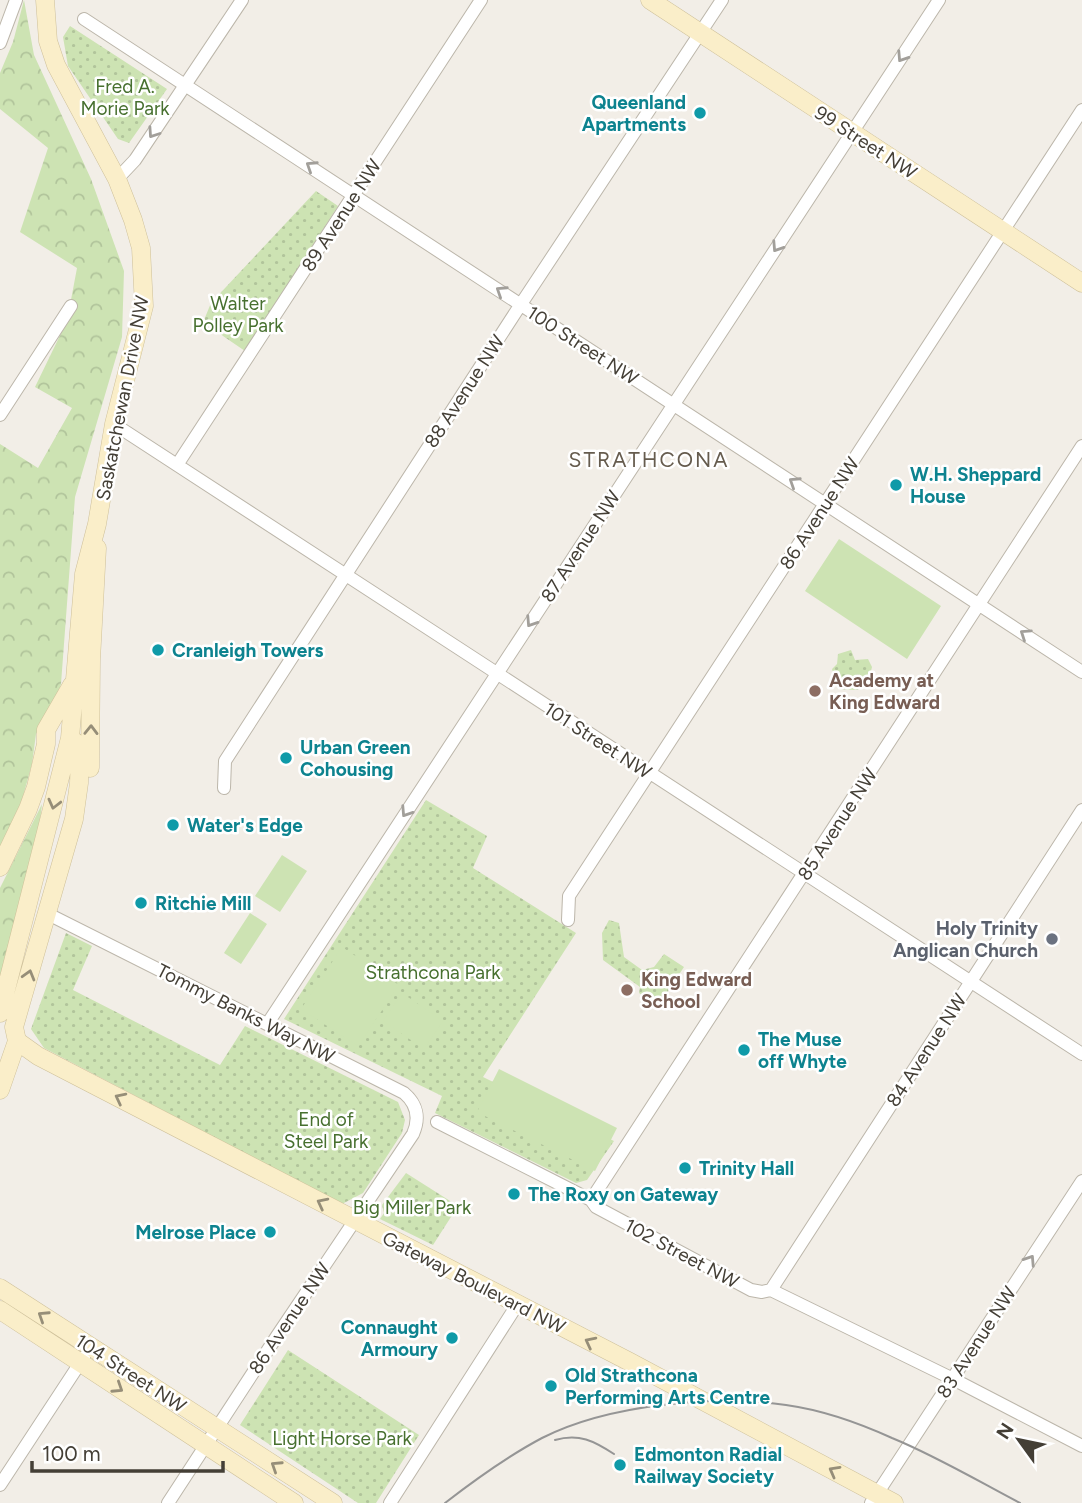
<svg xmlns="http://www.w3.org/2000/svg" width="1082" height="1503" font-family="Figtree,sans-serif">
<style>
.forest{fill:url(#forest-crowns)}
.park{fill:url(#park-dots)}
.pitch{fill:#cde3b3}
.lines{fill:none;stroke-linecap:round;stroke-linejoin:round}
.street-casing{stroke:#bcb6aa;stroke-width:14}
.secondary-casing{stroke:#cec09a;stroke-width:19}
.street{stroke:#fff;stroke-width:12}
.secondary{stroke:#faeec9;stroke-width:18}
.tram{stroke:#959595;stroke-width:2}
.oneway{stroke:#a29f9a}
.oneway2{stroke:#968e78}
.culture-dot{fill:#0f9aa8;stroke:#fff;stroke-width:2.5}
.education-dot{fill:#8d6e63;stroke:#fff;stroke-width:2.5}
.worship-dot{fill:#6b7280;stroke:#fff;stroke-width:2.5}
.labels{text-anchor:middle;stroke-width:5;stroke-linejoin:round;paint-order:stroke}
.park-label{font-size:19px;fill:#47702f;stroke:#fff}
.culture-label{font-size:19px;font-weight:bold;fill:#0d838f;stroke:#fff;text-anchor:start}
.street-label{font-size:19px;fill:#443f36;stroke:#fff}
.education-label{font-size:19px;font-weight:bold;fill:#785e54;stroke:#fff;text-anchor:start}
.worship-label{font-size:19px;font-weight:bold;fill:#5b616d;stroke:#fff;text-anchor:end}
.neighbourhood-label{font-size:21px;letter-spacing:2px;fill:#665c4e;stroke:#fff}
</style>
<defs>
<pattern id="forest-crowns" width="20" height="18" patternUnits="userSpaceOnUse" patternTransform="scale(1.75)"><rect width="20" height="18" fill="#cde3b3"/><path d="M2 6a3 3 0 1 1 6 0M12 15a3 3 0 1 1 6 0" fill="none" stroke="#b1c49b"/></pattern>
<pattern id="park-dots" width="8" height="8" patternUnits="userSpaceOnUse" patternTransform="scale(1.75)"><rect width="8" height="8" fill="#cde3b3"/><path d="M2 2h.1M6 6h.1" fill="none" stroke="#b1c49b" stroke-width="1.8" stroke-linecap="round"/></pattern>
</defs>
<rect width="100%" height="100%" fill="#f2eee7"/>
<path class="forest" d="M24 0 34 55 91 179 124 271 122 337 75 497 61 684 57 698 36 734 32 764 22 800 0 848V444L38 468 72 408 35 387 67 321 77 268 20 232 48 148 0 109V73L13 42Z
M42 804 38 839 0 979V888Z"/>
<path class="park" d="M70 26 167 89 129 143 118 139 68 66 63 37Z
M316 191 338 206 245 351 223 336 204 320 211 303Z
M851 650 855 660 868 659 872 667 870 675 862 680 858 690 838 689 832 669 837 664 838 654Z
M426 800 487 836 473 868 576 933 483 1077 614 1141 587 1180 576 1183 435 1113 442 1096 284 1019Z
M609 920 619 923 624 957 642 970 654 967 664 954 684 967 658 1006 639 993 640 987 603 960 602 933Z
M66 933 92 946 73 990 220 1065 245 1026 398 1102 405 1120 402 1133 363 1193 342 1204 44 1048 31 1029Z
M406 1173 458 1206 433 1245 380 1219 384 1213 382 1205Z
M288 1350 419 1435 376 1503H358L240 1425Z"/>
<path class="pitch" d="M839 539 941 606 907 659 805 591Z
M282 855 307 871 280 912 255 896Z
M250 913 267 924 241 964 224 953Z
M342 947 399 985 358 1046 301 1009Z
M402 993 443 1021 424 1049 383 1021Z
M499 1069 617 1128 595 1171 477 1112Z"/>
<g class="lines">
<defs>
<path id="street" d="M84 19 1082 672
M0 43 16 0
M117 179 135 160 242 0
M0 415 71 306
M114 424 1082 1054
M177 465 481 0
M224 788 225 761 521 304 722 0
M46 913 404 1093C417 1104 420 1118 413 1134L277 1336 168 1503
M568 920 569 896 1082 110
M268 1023 939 0
M437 1122 591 1200 596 1207 751 1290 762 1292 771 1290 953 1379 1082 1446
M591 1200 1082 446
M771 1290 1082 810
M0 1485 84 1357
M390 1503 517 1305
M871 1503 1082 1181"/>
<path id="secondary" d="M650 0 1082 283
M90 768 91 660 97 548
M0 867 28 809 36 787 46 744V730L72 685
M0 1013 70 738 84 574 97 524 114 424 144 306 141 248 133 220 117 179 56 65 48 41 45 0
M17 1041 38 1056 630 1362 894 1503
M0 1090 17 1041 14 1027 74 819 79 783 80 755 75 742 70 738
M0 1288 333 1503
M0 1310 294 1503"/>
</defs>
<use href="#street" class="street-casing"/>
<use href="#secondary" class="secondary-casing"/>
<use href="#street" class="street"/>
<use href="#secondary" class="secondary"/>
<path class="tram" d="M555 1440C579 1433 594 1441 614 1454
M445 1503C476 1479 508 1456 542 1438 607 1405 714 1394 786 1405 822 1410 859 1423 892 1438 936 1456 978 1481 1020 1503"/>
</g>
<defs><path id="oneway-chevron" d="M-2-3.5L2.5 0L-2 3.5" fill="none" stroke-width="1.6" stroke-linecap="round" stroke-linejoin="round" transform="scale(1.75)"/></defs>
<g class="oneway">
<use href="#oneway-chevron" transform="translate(902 57) rotate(123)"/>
<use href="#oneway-chevron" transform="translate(153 133) rotate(124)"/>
<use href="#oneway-chevron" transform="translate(311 166) rotate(-147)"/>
<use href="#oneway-chevron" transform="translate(777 247) rotate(123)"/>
<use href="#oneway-chevron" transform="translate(501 291) rotate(-147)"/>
<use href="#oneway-chevron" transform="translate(794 482) rotate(-147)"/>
<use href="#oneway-chevron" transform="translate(531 622) rotate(123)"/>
<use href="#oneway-chevron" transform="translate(1025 634) rotate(-146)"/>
<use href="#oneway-chevron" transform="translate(406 812) rotate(123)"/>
<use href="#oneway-chevron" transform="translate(1030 1260) rotate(-57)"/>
</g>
<g class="oneway2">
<use href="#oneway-chevron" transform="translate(91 730) rotate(-89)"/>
<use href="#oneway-chevron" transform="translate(54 804) rotate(104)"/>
<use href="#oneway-chevron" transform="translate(29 975) rotate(-74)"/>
<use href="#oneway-chevron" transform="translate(120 1098) rotate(-153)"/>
<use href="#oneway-chevron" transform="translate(322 1203) rotate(-153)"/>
<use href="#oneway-chevron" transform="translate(43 1316) rotate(-147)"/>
<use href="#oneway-chevron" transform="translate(590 1342) rotate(-153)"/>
<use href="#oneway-chevron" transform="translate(118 1388) rotate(33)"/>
<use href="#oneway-chevron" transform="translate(276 1466) rotate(-147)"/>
<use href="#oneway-chevron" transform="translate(834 1471) rotate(-151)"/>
</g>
<g class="culture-dot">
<circle cx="700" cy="113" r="7"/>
<circle cx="896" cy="485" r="7"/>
<circle cx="158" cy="650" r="7"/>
<circle cx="286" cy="758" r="7"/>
<circle cx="173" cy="825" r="7"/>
<circle cx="141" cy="903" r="7"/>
<circle cx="744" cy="1050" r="7"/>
<circle cx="685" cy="1168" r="7"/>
<circle cx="514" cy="1194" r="7"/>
<circle cx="270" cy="1232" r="7"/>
<circle cx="452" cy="1338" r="7"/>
<circle cx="551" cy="1386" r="7"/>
<circle cx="620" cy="1465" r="7"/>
</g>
<g class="education-dot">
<circle cx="815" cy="691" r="7"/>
<circle cx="627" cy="990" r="7"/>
</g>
<circle class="worship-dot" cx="1052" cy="939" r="7"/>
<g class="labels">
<g class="park-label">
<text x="125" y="93">Fred A.<tspan x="125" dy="22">Morie Park</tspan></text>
<text x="238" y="310">Walter<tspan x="238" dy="22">Polley Park</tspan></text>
<text x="433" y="979">Strathcona Park</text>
<text x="326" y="1126">End of<tspan x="326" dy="22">Steel Park</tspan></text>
<text x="412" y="1214">Big Miller Park</text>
<text x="342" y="1445">Light Horse Park</text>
</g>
<g class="culture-label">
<text x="686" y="109" text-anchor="end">Queenland<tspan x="686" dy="22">Apartments</tspan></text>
<text x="910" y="481">W.H. Sheppard<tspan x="910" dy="22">House</tspan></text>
<text x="172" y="657">Cranleigh Towers</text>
<text x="300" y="754">Urban Green<tspan x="300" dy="22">Cohousing</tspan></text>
<text x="187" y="832">Water's Edge</text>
<text x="155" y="910">Ritchie Mill</text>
<text x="758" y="1046">The Muse<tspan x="758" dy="22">off Whyte</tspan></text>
<text x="699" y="1175">Trinity Hall</text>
<text x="528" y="1201">The Roxy on Gateway</text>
<text x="256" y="1239" text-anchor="end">Melrose Place</text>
<text x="438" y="1334" text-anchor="end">Connaught<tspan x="438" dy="22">Armoury</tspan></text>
<text x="565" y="1382">Old Strathcona<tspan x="565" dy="22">Performing Arts Centre</tspan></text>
<text x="634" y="1461">Edmonton Radial<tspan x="634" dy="22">Railway Society</tspan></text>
</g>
<g class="street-label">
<text transform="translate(866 142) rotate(33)" y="7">99 Street NW</text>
<text transform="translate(341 215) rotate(-57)" y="7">89 Avenue NW</text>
<text transform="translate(583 345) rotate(33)" y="7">100 Street NW</text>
<text transform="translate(464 391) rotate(-57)" y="7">88 Avenue NW</text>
<text transform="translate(122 398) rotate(-79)" y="7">Saskatchewan Drive NW</text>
<text transform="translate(819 513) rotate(-57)" y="7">86 Avenue NW</text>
<text transform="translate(580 546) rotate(-57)" y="7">87 Avenue NW</text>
<text transform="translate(598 740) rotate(33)" y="7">101 Street NW</text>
<text transform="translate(837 824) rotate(-57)" y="7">85 Avenue NW</text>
<text transform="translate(246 1013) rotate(27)" y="7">Tommy Banks Way NW</text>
<text transform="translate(926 1050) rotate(-57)" y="7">84 Avenue NW</text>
<text transform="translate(682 1253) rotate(28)" y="7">102 Street NW</text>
<text transform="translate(474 1282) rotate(27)" y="7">Gateway Boulevard NW</text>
<text transform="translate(289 1318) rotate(-56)" y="7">86 Avenue NW</text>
<text transform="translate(976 1342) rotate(-57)" y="7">83 Avenue NW</text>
<text transform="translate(131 1373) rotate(33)" y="7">104 Street NW</text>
</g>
<g class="education-label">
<text x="829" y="687">Academy at<tspan x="829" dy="22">King Edward</tspan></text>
<text x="641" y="986">King Edward<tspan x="641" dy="22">School</tspan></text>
</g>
<g class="worship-label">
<text x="1038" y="935">Holy Trinity<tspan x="1038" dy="22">Anglican Church</tspan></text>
</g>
<g class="neighbourhood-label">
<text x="649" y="467">STRATHCONA</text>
</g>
</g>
<g transform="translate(1019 1440) rotate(303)" stroke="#ffffff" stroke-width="5" paint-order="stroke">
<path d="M0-5L12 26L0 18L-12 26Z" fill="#443f36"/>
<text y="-10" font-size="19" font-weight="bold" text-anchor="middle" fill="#443f36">N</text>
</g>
<path d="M32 1461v10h191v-10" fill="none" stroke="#443f36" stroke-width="3.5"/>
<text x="42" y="1461" font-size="21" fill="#443f36" stroke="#ffffff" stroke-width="5" paint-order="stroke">100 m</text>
</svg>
